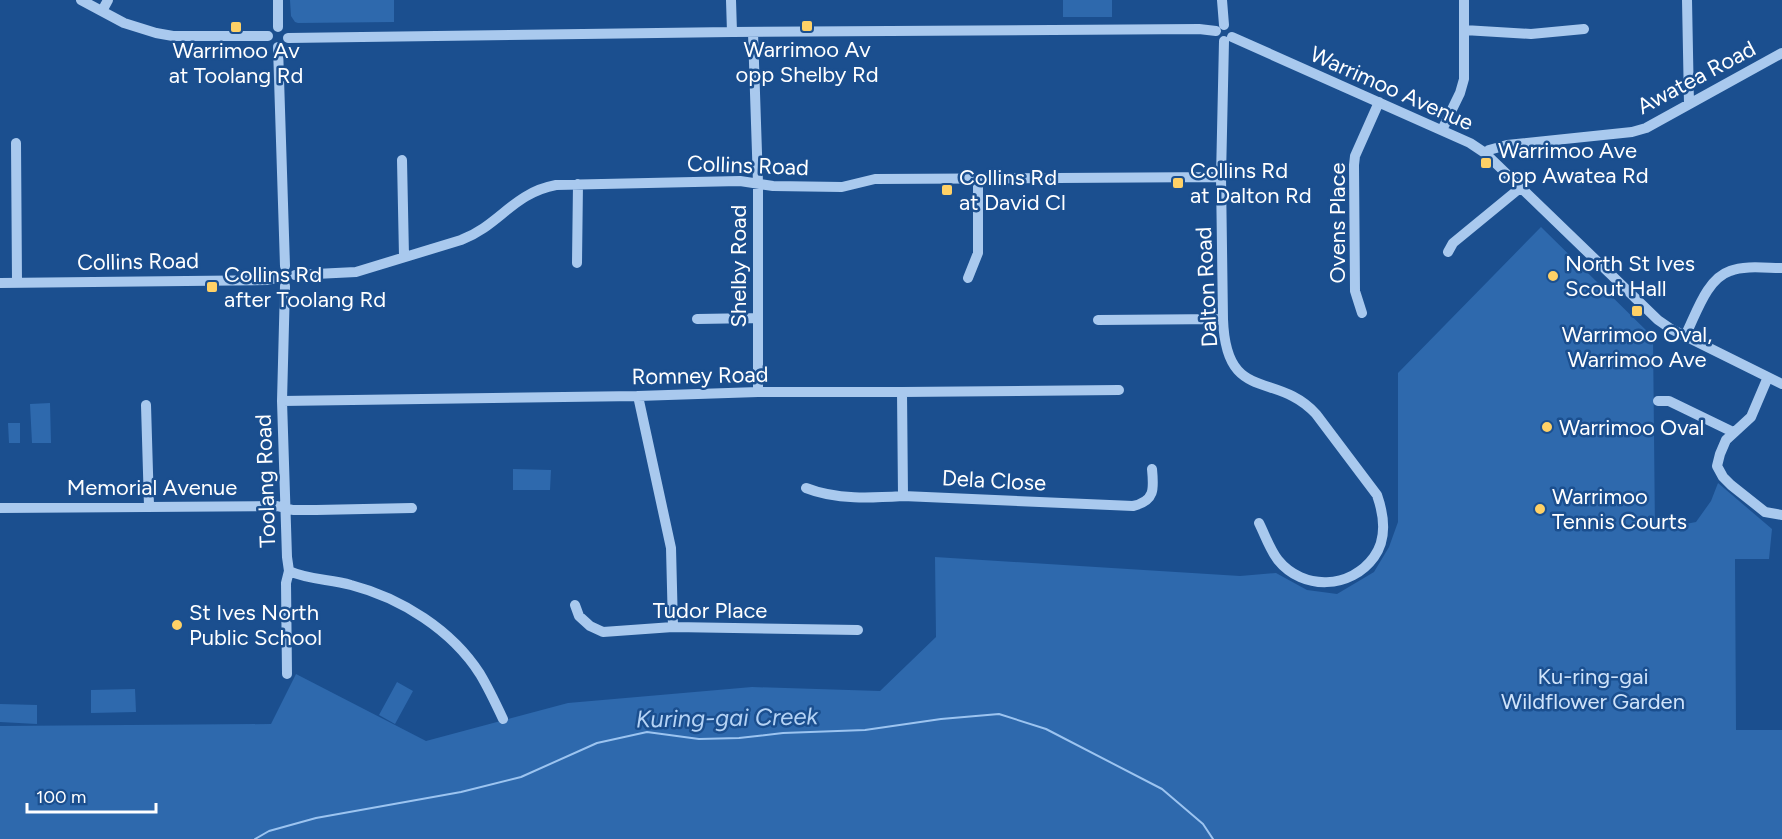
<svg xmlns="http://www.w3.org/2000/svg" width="1782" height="839" font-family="Figtree,sans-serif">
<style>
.green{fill:#2e69ad}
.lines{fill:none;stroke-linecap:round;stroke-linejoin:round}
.stream{stroke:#9cc4f0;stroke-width:2}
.minor{stroke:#a9c9ee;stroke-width:10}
.poi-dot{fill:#ffd166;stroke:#1b4f8f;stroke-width:2}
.labels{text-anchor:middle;stroke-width:5;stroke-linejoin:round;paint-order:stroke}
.poi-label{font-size:22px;fill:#fff;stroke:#1b4f8f;text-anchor:start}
.street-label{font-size:22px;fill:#fff;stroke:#1b4f8f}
.park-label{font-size:22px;fill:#cfe3fa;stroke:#1b4f8f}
.water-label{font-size:24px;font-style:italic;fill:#b5d3f5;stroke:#1b4f8f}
</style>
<rect width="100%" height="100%" fill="#1b4f8f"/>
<path class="green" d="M290 0H394V22L298 23 295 22 291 16Z
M1063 0H1112V17H1063Z
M1541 227 1653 337 1655 530 1696 522 1711 501 1718 483 1772 529 1769 559H1735L1736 730H1782V839H0V726L271 724 296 674 426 741 568 703 752 687 880 691 936 637 935 557 1240 576 1276 573 1307 590 1337 594 1374 572 1389 547 1398 522V373Z
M50 403 51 443H32L30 404Z
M8 423H20V443H9Z
M513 469 551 470 550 490H513Z
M397 682 413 691 395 724 379 715Z
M135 689 136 712 91 713V690Z
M0 704 37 705V724L0 722Z"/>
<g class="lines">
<path class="stream" d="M255 839 269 831 316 818 461 792 521 777 597 743 647 732 699 739 739 738 783 733 865 730 941 719 999 714 1046 729 1162 789 1203 824 1213 839"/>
<path class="minor" d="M81 0 124 23 156 33 173 36H268
M278 0V27
M731 0 732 32
M1222 0 1224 25
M1687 0 1689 104
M102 11 108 0
M1464 30 1531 34 1584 29
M753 33 758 183V392
M1232 37 1470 143 1485 153 1658 320 1671 329 1782 384
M288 38 732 32 1199 29 1216 31
M1224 41 1221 177 1223 319C1226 405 1276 370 1316 414L1377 495C1384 515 1387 539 1374 557 1351 589 1303 591 1278 560 1270 550 1265 535 1259 523
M278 47 285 266
M1442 130 1460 93 1464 79V0
M16 143 17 282
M1485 153 1489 150 1507 145 1632 132 1646 128 1782 53
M402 160 404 256
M1448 252 1453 243 1520 188
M577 263 578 184
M295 275 356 272 461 240C500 225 513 193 556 185L740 181 773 186 842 187 875 179 1221 177
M968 278 978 253V178
M0 283 268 280 276 278
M285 286 282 401 287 557 289 571 286 583 287 674
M1362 313 1355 291 1354 165 1355 156 1379 102
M697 319 757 318
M1098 320 1223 319
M1685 336C1696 315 1706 279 1730 271 1745 265 1766 268 1782 268
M1768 377 1751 417 1726 440 1720 454 1717 466 1723 477 1731 485 1765 512 1782 515
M902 392 903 496
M638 396 671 548 673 627
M282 401 638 396 758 392H902L1119 390
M1658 401H1669L1733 432
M146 405 149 506
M806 488C836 500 872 498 903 496L1133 506C1155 501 1154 489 1152 469
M0 508 277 506 293 510H316L412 508
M289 571C309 580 330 579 351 585 401 598 452 630 480 674 489 689 496 704 503 719
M575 605 579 616 590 626 603 632 673 627 858 630"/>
</g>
<g class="poi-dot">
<rect x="801" y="20" width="12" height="12" rx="3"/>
<rect x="230" y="21" width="12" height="12" rx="3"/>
<rect x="1480" y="157" width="12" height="12" rx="3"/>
<rect x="1172" y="177" width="12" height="12" rx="3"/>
<rect x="941" y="184" width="12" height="12" rx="3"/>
<circle cx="1553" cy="276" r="6"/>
<rect x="206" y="281" width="12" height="12" rx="3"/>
<rect x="1631" y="305" width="12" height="12" rx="3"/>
<circle cx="1547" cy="427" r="6"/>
<circle cx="1540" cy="509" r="6"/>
<circle cx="177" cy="625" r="6"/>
</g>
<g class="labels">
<g class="poi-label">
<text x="807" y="57" text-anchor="middle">Warrimoo Av<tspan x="807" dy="25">opp Shelby Rd</tspan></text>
<text x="236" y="58" text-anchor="middle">Warrimoo Av<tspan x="236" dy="25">at Toolang Rd</tspan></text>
<text x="1498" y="158">Warrimoo Ave<tspan x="1498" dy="25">opp Awatea Rd</tspan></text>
<text x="1190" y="178">Collins Rd<tspan x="1190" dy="25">at Dalton Rd</tspan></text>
<text x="959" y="185">Collins Rd<tspan x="959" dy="25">at David Cl</tspan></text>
<text x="1565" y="271">North St Ives<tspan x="1565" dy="25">Scout Hall</tspan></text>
<text x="224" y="282">Collins Rd<tspan x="224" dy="25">after Toolang Rd</tspan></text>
<text x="1637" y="342" text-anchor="middle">Warrimoo Oval,<tspan x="1637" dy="25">Warrimoo Ave</tspan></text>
<text x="1559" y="435">Warrimoo Oval</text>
<text x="1552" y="504">Warrimoo<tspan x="1552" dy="25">Tennis Courts</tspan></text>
<text x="189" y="620">St Ives North<tspan x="189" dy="25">Public School</tspan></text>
</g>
<g class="street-label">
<text transform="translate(1696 77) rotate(-28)" y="8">Awatea Road</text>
<text transform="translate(1392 88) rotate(24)" y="8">Warrimoo Avenue</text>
<text transform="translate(748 165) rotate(2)" y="8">Collins Road</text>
<text transform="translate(1337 223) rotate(-90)" y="8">Ovens Place</text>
<text transform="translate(138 261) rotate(-1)" y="8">Collins Road</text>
<text transform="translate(738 266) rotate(-90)" y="8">Shelby Road</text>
<text transform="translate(1206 287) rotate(-93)" y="8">Dalton Road</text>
<text transform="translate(700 375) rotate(-1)" y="8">Romney Road</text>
<text transform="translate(994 480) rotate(3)" y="8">Dela Close</text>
<text transform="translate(265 481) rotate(-92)" y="8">Toolang Road</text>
<text x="152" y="495">Memorial Avenue</text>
<text x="710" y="618">Tudor Place</text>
</g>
<g class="park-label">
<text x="1593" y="684">Ku-ring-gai<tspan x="1593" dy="25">Wildflower Garden</tspan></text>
</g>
<g class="water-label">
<text transform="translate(727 718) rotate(-1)" y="8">Kuring-gai Creek</text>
</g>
</g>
<path d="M27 803v9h129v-9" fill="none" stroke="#ffffff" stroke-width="3"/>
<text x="36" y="803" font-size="18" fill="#ffffff" stroke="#1b4f8f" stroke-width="4.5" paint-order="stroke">100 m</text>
</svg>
